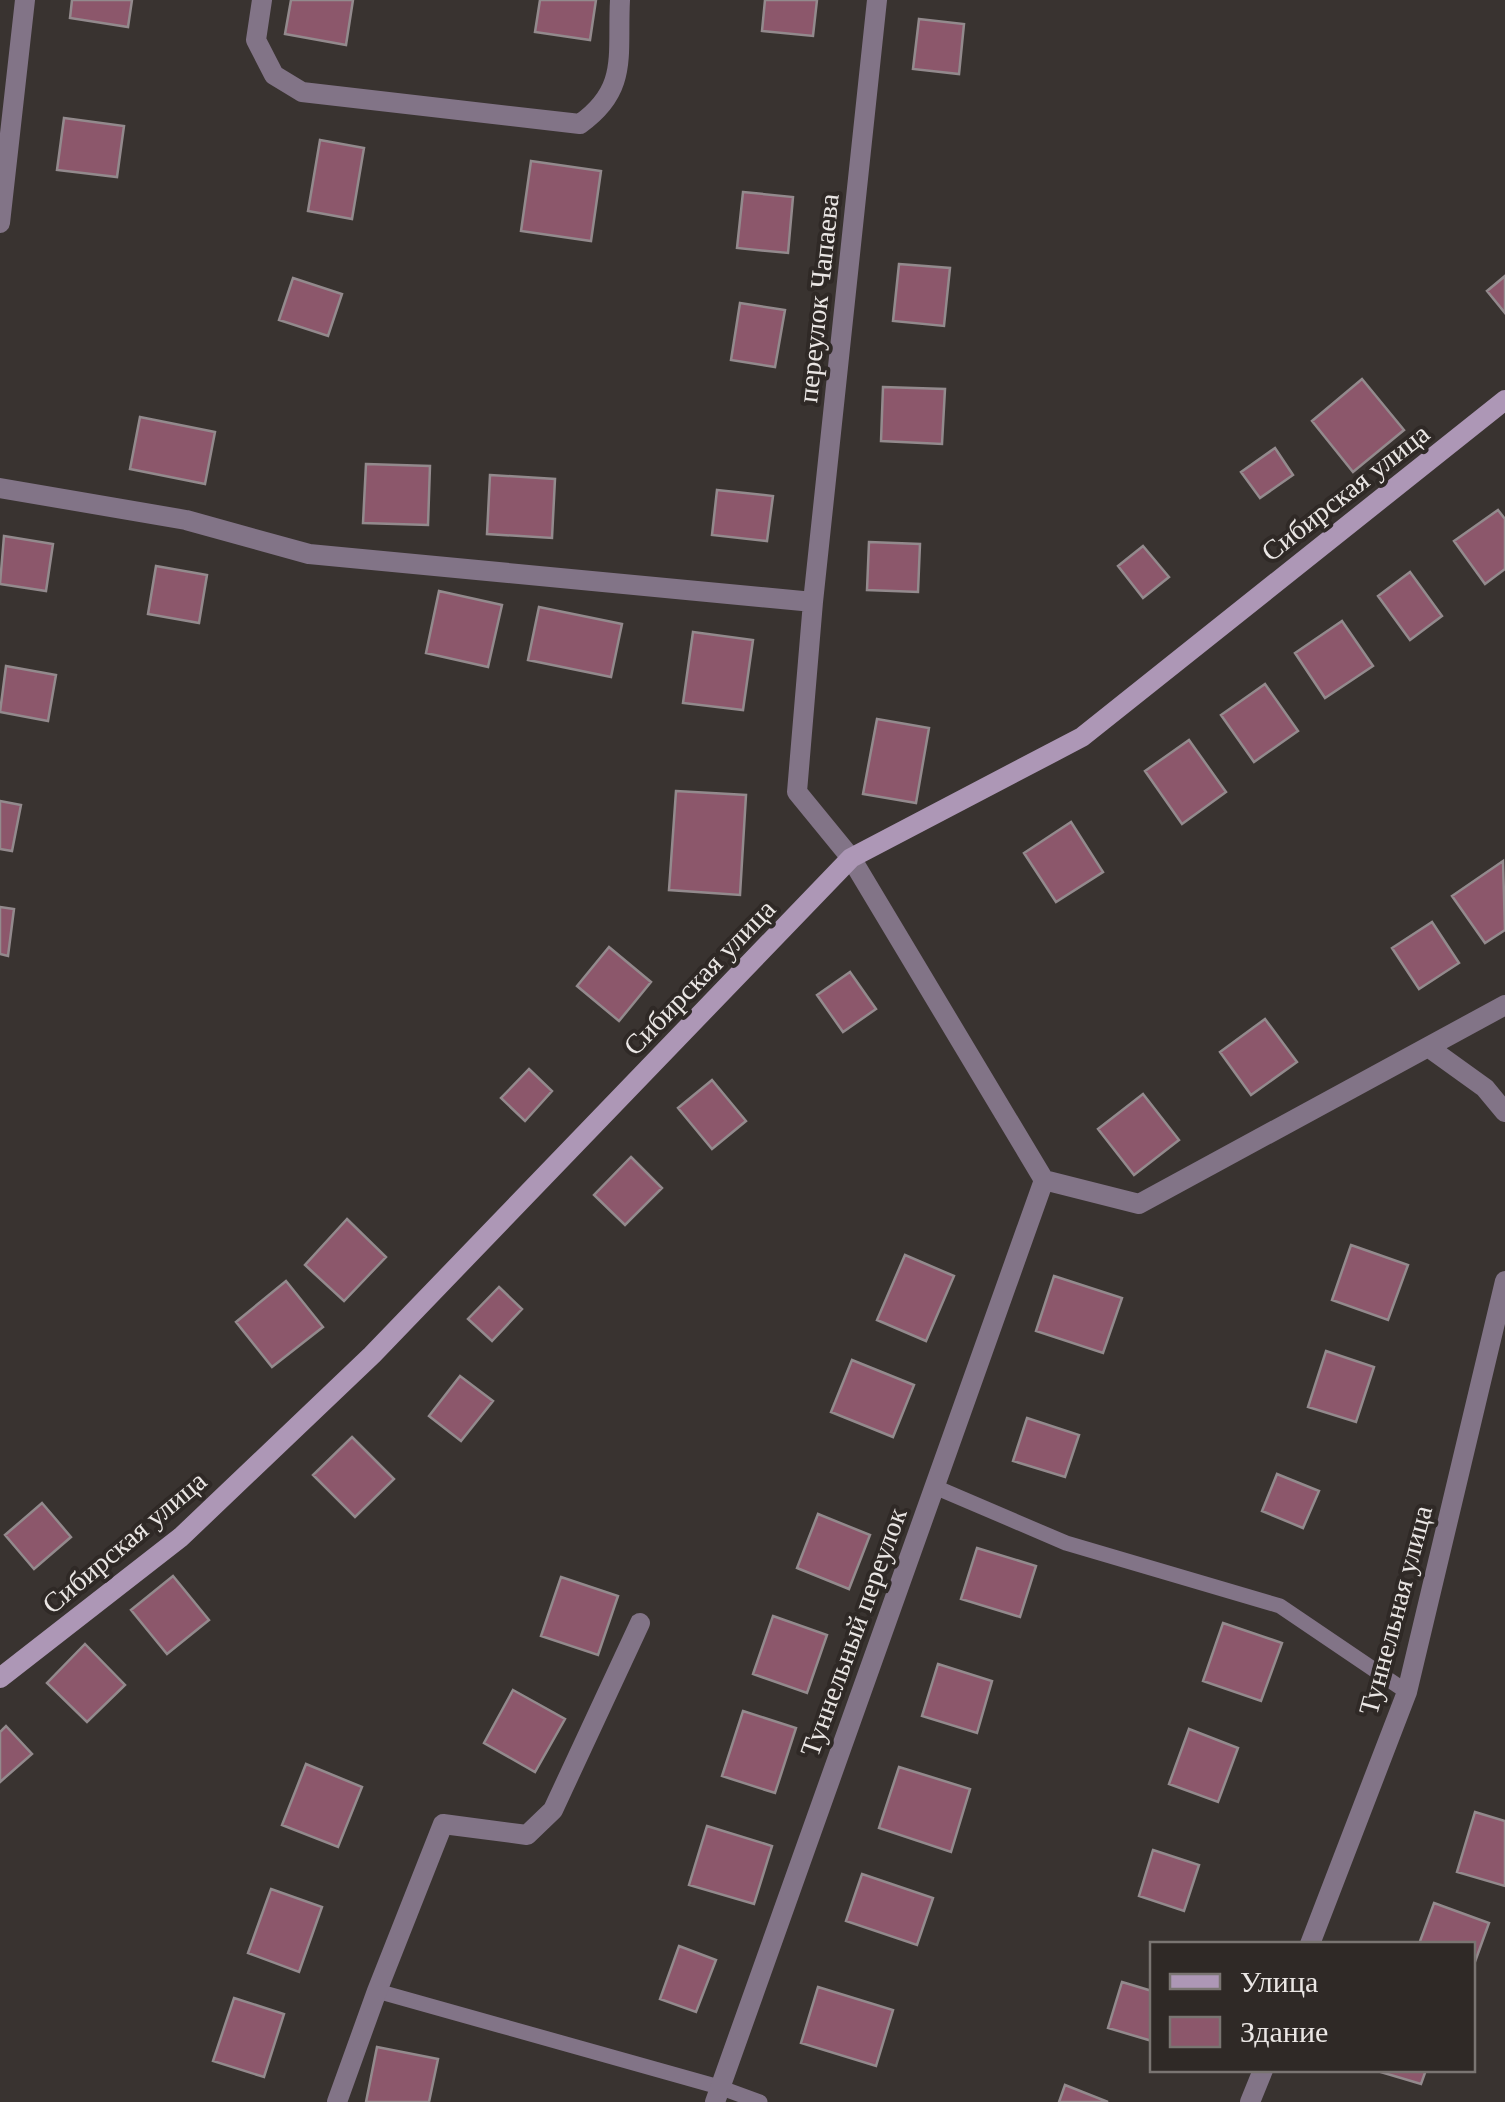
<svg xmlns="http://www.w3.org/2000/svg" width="1505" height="2102" font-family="'Times New Roman',serif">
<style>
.building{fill:#8c576b;stroke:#938a8d;stroke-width:2.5}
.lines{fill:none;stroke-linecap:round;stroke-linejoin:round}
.lane{stroke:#827487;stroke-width:15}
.street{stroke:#827487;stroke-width:20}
.secondary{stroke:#ad97b6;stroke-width:20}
.labels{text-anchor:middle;stroke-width:8;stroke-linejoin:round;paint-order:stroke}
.street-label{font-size:28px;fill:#eae6e4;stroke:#2f2926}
</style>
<rect width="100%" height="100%" fill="#393330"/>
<path class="building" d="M72 0H132L128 27 70 18Z
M291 0H353L346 45 285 34Z
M540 0H596L590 40 535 32Z
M765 0H817L813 36 762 31Z
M919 19 964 24 959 74 913 69Z
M64 118 124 126 117 177 57 170Z
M320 140 364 148 352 219 308 211Z
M531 161 601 171 591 241 521 231Z
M743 192 793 197 788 253 737 248Z
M899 264 950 268 944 326 893 321Z
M1505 276V313L1487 291Z
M293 278 342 294 328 336 279 320Z
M740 303 785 310 775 367 731 360Z
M1362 379 1404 430 1353 472 1312 421Z
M883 387 945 389 942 444 881 441Z
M140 417 215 432 205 484 130 469Z
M1275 448 1293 475 1260 498 1241 472Z
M366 464 430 466 428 525 363 523Z
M490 475 555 479 552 538 487 534Z
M717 490 773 496 767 541 712 535Z
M1498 510 1505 519V569L1485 584 1454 541Z
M4 536 53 544 46 591 0 584Z
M869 542 920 544 918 592 867 590Z
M1143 546 1169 577 1143 598 1118 566Z
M156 566 207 575 199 623 148 614Z
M1410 572 1442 616 1410 640 1378 596Z
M439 591 502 605 488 667 426 653Z
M539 607 622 624 611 677 528 660Z
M1342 621 1373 666 1325 698 1295 653Z
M693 632 753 640 743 710 683 703Z
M6 666 56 675 48 721 0 712Z
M1265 684 1298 731 1254 762 1221 715Z
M877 719 929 728 916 803 863 794Z
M1189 740 1226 792 1182 824 1145 771Z
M676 791 746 795 740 895 669 890Z
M0 801 21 805 12 851 0 849Z
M1071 822 1103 872 1056 902 1024 853Z
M1503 861 1505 930 1485 943 1452 896Z
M0 907 14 909 8 956 0 954Z
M1432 922 1459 963 1419 989 1392 948Z
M609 947 651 982 619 1021 577 986Z
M850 972 876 1009 843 1032 817 995Z
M1265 1019 1297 1062 1251 1095 1220 1052Z
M529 1069 552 1091 525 1121 501 1098Z
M712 1080 746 1121 712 1149 678 1108Z
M1143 1094 1179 1140 1134 1175 1098 1129Z
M631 1157 662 1188 625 1225 594 1195Z
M347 1219 386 1257 344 1301 305 1265Z
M1351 1245 1408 1265 1388 1320 1332 1300Z
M905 1255 954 1276 926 1341 877 1320Z
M1054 1276 1122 1298 1103 1353 1036 1331Z
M286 1281 323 1327 272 1367 236 1322Z
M499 1287 522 1309 492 1341 468 1319Z
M1326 1351 1374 1367 1356 1422 1308 1407Z
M852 1360 914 1385 893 1437 831 1412Z
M460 1376 493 1401 461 1441 429 1416Z
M1027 1418 1079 1435 1065 1477 1013 1461Z
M352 1437 394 1479 355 1517 313 1475Z
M1277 1474 1319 1491 1303 1528 1262 1511Z
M42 1503 71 1537 34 1569 5 1535Z
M818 1514 870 1535 849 1589 797 1568Z
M977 1548 1036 1566 1020 1617 961 1599Z
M173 1576 209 1620 167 1654 131 1610Z
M561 1577 618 1596 598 1655 541 1636Z
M773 1616 827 1635 807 1693 753 1674Z
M1223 1623 1282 1643 1261 1701 1203 1681Z
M85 1644 125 1685 87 1722 47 1683Z
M938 1664 992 1681 977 1733 922 1716Z
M513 1690 565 1719 535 1772 484 1743Z
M743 1711 796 1728 775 1793 722 1776Z
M6 1726 32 1754 0 1782V1732Z
M1189 1729 1238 1748 1218 1802 1169 1784Z
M306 1764 362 1787 338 1847 282 1825Z
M899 1767 970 1789 951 1852 879 1828Z
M1475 1812 1505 1821V1886L1457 1872Z
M707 1826 772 1846 754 1904 689 1885Z
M1153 1850 1199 1865 1184 1911 1139 1896Z
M862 1874 933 1898 917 1945 846 1921Z
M271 1889 322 1907 299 1972 248 1953Z
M1434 1903 1489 1923 1472 1970V1944H1419Z
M679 1946 716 1960 696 2012 660 1999Z
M1122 1982 1152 1991V2041L1108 2028Z
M818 1987 893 2010 876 2066 801 2043Z
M234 1998 284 2014 264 2077 213 2061Z
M377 2047 438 2059 429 2102H366Z
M1374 2070H1426L1421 2084Z
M1065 2085 1108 2102H1059Z"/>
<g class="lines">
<path class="lane" d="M935 1487 1066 1543 1280 1606 1407 1692
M377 1991 719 2087 760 2102"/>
<path class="street" d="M262 0 256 40 274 75 302 92 580 124C629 89 617 55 620 0
M877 0 813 602 797 792 851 858 1044 1180 1139 1204 1505 1005
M0 223 25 0
M0 488 186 520 309 554 813 602
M1428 1047 1485 1088 1505 1112
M1310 1944 1407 1692 1505 1281
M337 2102 377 1991 443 1824 527 1835 553 1810 640 1623
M715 2102 1044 1180
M1250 2102 1263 2070"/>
<path class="secondary" d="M0 1678 181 1537 372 1355 851 858 1082 737 1505 400"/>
</g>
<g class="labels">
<g class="street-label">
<text transform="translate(818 298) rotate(-84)" y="10">переулок Чапаева</text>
<text transform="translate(1345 492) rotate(-38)" y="10">Сибирская улица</text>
<text transform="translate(699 977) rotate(-46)" y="10">Сибирская улица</text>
<text transform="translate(124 1542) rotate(-40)" y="10">Сибирская улица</text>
<text transform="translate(1395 1610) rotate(-75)" y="10">Туннельная улица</text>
<text transform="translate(853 1632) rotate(-70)" y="10">Туннельный переулок</text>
</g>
</g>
<rect x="1150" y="1942" width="325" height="130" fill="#2f2926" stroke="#7a7572" stroke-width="2.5"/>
<rect x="1170" y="1974" width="50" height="15" fill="#ad97b6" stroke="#7a7572" stroke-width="2.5"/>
<text x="1240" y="1992" font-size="30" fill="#eae6e4">Улица</text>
<rect x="1170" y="2017" width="50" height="30" fill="#8c576b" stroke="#7a7572" stroke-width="2.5"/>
<text x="1240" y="2042" font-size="30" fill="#eae6e4">Здание</text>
</svg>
